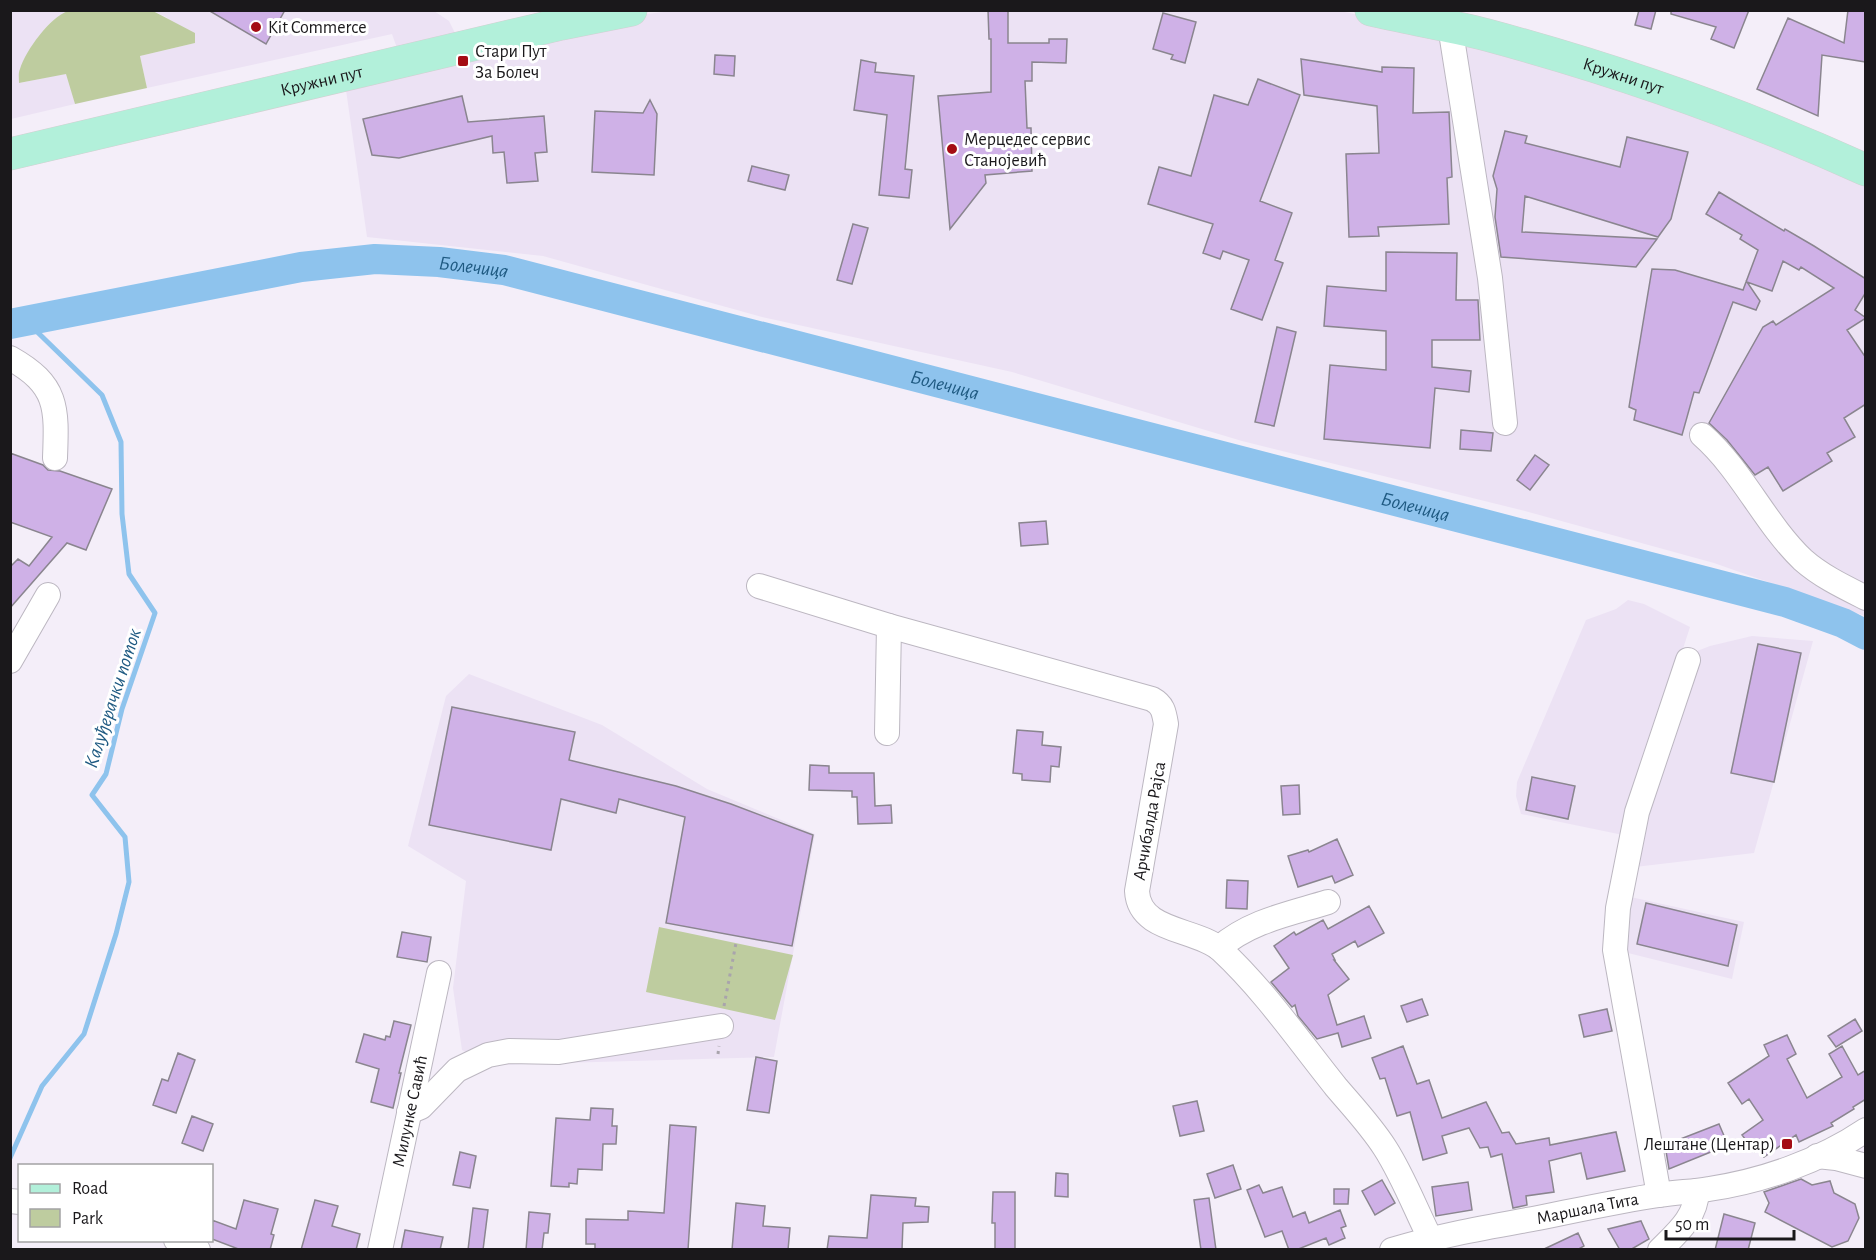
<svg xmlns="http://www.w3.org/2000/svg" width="1876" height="1260" font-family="'Alegreya Sans',sans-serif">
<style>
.built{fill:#ece2f4}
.green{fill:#becc9f}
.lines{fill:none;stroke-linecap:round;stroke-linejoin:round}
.stream{stroke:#8ec3ed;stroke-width:5}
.river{stroke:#8ec3ed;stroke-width:30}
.building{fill:#cfb1e7;stroke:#8a858f;stroke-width:1.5}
.minor-casing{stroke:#bcb7c1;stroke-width:26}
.major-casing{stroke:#d1d1d1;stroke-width:33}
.path{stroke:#a9a4ac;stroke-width:3;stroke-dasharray:3 4.5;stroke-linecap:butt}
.minor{stroke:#fff;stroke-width:24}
.major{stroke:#b2f0da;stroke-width:32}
.poi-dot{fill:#a40c14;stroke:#fff;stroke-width:2}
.labels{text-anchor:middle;stroke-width:6;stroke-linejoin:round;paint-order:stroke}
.poi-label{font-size:18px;fill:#1a181b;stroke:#fff;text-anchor:start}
.street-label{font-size:18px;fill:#1a181b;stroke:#fff}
.water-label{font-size:20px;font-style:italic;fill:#1f5a82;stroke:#fff}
</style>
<rect width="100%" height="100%" fill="#f4eef9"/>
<path class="built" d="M1335 10 1374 18 1505 50 1865 173V616L1714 563 1521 510 1242 441 1012 372 762 317 543 256 367 237 345 83 561 24 672 11Z
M10 11H68L50 23 38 37 20 83 67 73 75 104 11 119Z
M153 11H434L449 21 457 37 398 51 392 34 147 88 140 56 195 43 166 17Z
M1628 600 1644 604 1690 627 1623 835 1521 814 1516 796 1517 782 1586 620 1616 609Z
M1752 636 1813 641 1754 853 1635 867 1638 825 1692 653 1710 646Z
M469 674 602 725 707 789 815 834 774 1057 489 1065 462 1050 453 988 466 881 408 846 446 696Z
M1626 896 1744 922 1732 979 1624 952Z"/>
<path class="green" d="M68 11H153L195 33V43L140 56 147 88 75 104 66 74 19 83C19 78 18 73 20 69 26 50 50 17 68 11Z
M659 927 793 955 775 1020 646 992Z"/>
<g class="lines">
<path class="stream" d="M10 1158 42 1086 84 1034 116 934 129 882 125 837 92 795 106 774 122 709 155 613 129 574 122 514 121 442 102 395 26 321"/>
<path class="river" id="s1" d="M10 324 301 267 375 259 439 262 504 270 1785 602 1843 623 1866 635"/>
</g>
<path class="building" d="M208 10H285L266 44Z
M988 10H1008V43H1049V39H1067L1066 63 1032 62V81H1025L1027 128H1031L1032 171 985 175 986 183 950 229 938 96 991 92V39H989Z
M1639 10H1656L1651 29 1635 25Z
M1671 10H1749L1734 48 1711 39 1716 27 1671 14Z
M1848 10H1866V62L1822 55 1818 116 1757 89 1788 18 1844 43Z
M1163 13 1196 22 1185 63 1171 59 1173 55 1153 49Z
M715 55 735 56 734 76 714 74Z
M1301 59 1382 72V67L1414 68 1413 113 1449 112 1452 177 1447 178 1449 224 1378 227 1379 236 1349 237 1346 154 1379 153 1377 106 1304 95Z
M861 60 876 63 875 72 914 76 905 169 912 170 909 198 879 195 887 115 854 110Z
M1258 79 1300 95 1260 201 1292 213 1275 260 1283 263 1262 320 1231 309 1249 260 1223 251 1220 259 1203 253 1213 224 1148 204 1159 167 1191 176 1214 95 1248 105Z
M462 96 468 122 544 116 547 152 535 153 538 181 507 183 504 152 493 153 492 136 399 158 372 155 363 119Z
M650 100 657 114 654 175 592 172 595 111 643 113Z
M1505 131 1527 136 1525 143 1620 167 1627 137 1688 152 1671 219 1658 237 1525 196 1522 232 1657 239 1636 267 1501 257 1495 217 1497 189 1493 176Z
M752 166 789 175 785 190 748 181Z
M1719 192 1784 231 1785 229 1814 246 1866 279V292L1855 310 1866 318 1847 330 1866 358V404L1844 418 1855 437 1827 453 1832 461 1783 491 1768 467 1755 475 1727 440 1709 423 1763 327 1773 321 1776 325 1834 288 1801 267 1799 270 1783 261 1772 291 1747 282 1760 301 1756 310 1733 302 1699 393 1694 392 1682 435 1634 420 1636 410 1629 407 1652 269 1675 270 1743 290 1758 250 1740 239 1742 235 1706 214Z
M853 224 868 228 852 284 837 280Z
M1386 252 1457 253 1456 300H1478L1480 340H1432V367L1471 371 1469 392 1435 388 1430 448 1324 439 1330 365 1386 370V331L1324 326 1327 286 1386 291Z
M1277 327 1296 332 1274 426 1255 422Z
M1461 430 1493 433 1491 451 1460 449Z
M10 453 43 465 48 470 60 471 112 489 86 550 67 543 10 608V567L18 559 29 566 52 537 10 522Z
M1535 455 1549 465 1530 490 1517 480Z
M1046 521 1048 544 1021 546 1019 523Z
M1758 644 1801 653 1774 782 1731 773Z
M452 707 575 732 569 760 676 786 731 804 813 835 792 946 666 923 685 817 619 799 616 813 561 799 551 850 429 825Z
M1017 730 1043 732 1042 745 1061 747 1059 767 1051 766 1050 782 1022 780V774L1013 773Z
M810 765 829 766V773H874L875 806 891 805 892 823 858 824 857 797H852V791L809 790Z
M1532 777 1575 786 1568 819 1526 810Z
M1299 785 1300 814 1283 815 1281 786Z
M1337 839 1353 875 1335 883 1332 876 1298 887 1288 856 1308 850 1309 852Z
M1227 880 1248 881 1247 909 1226 908Z
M1646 903 1737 925 1728 966 1637 944Z
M1369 906 1384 933 1358 947 1355 941 1332 954 1335 960H1334L1349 979 1328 995 1337 1025 1364 1016 1371 1038 1342 1047 1338 1033 1317 1039 1298 1016 1295 1005 1292 1007 1271 982 1289 968 1274 946 1294 932 1296 935 1323 920 1328 929Z
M402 932 431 937 427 962 397 957Z
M1422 999 1428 1015 1407 1022 1401 1006Z
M1607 1009 1612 1031 1584 1037 1579 1015Z
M1855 1019 1862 1031 1836 1047 1828 1036Z
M394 1021 411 1025 399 1073H401L393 1108 371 1102 379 1069 356 1062 364 1034 385 1040 386 1036 390 1037Z
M1787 1035 1796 1054 1787 1059 1807 1098 1842 1077 1829 1054 1842 1046 1858 1075 1866 1070V1099L1853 1107 1854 1109 1831 1123 1833 1126 1799 1142 1796 1135 1764 1157 1758 1150 1755 1152 1742 1135 1763 1120 1749 1099 1742 1104 1728 1083 1769 1056 1764 1045Z
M1403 1046 1417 1084 1429 1080 1442 1118 1486 1102 1502 1133 1509 1132 1516 1144 1549 1138 1550 1145 1616 1132 1625 1171 1587 1179 1581 1153 1549 1161 1554 1192 1526 1196 1527 1205 1513 1208 1502 1154 1491 1157 1488 1147 1480 1148 1469 1128 1442 1136 1447 1153 1423 1160 1410 1112 1397 1116 1385 1078 1380 1079 1372 1058Z
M178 1053 195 1060 176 1113 153 1105 162 1079 168 1081Z
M756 1057 777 1061 769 1113 747 1110Z
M1197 1101 1204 1131 1180 1136 1173 1106Z
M591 1108 613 1109 612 1126H617L616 1144H603L602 1170 578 1169 577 1184 569 1183V1187L551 1186 556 1118 590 1120Z
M192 1116 213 1124 203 1151 182 1143Z
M1719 1124 1728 1145 1669 1169 1665 1145Z
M670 1125 696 1127 688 1250H595V1244H586V1219L628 1220V1211L664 1213Z
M460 1152 476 1156 470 1188 453 1185Z
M1233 1165 1241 1189 1215 1198 1207 1174Z
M1056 1173 1068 1174V1197L1055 1196Z
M1801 1179 1812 1185 1830 1181 1834 1193 1855 1204 1859 1218 1848 1241 1832 1247 1765 1212 1769 1203 1764 1192Z
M1382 1180 1395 1203 1375 1215 1362 1191Z
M1468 1182 1472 1210 1436 1216 1432 1187Z
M1259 1185 1263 1193 1282 1187 1293 1217 1305 1212 1309 1223 1340 1210 1346 1226 1341 1228 1345 1238 1329 1245 1326 1238 1296 1250H1289L1282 1231 1265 1237 1247 1190Z
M1334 1189H1349L1348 1204H1334Z
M993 1192H1015V1250H995V1223H992Z
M871 1195 916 1198 915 1206 929 1207 928 1222 903 1223 902 1250H827L829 1236 867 1238Z
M1209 1198 1216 1250H1201L1194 1200Z
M244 1200 278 1209 271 1234 274 1235 270 1250H241L212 1239V1220L236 1229Z
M315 1200 338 1206 332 1226 360 1234 356 1250H301Z
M736 1203 765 1206 763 1226 790 1228 788 1250H732Z
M473 1208 488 1210 483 1250H468Z
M529 1212 550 1214 548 1233H544L542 1250H526Z
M1724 1214 1755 1223 1748 1250H1715Z
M1641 1221 1649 1239 1630 1250H1620L1608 1229Z
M405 1230 443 1237 440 1250H401Z
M1578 1233 1584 1246 1577 1250H1542Z"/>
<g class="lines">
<defs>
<g id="minor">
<path d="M1450 26 1490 278 1505 423"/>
<path d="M10 358C58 385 57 407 55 458"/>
<path d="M1702 435C1742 470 1765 524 1803 560 1821 576 1844 587 1866 598"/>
<path d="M759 586 889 626 1152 699C1163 705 1164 712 1166 724L1137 891C1139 933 1197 928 1221 950 1265 991 1299 1041 1336 1087 1353 1107 1371 1126 1385 1148 1403 1176 1415 1208 1430 1238"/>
<path d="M10 661 48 595"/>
<path d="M887 733 889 626"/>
<path d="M1219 948C1250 921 1289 914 1328 902"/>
<path d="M409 1112 421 1107 457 1070 488 1055 509 1051 559 1052 721 1026"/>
<path d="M1817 1156 1836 1158 1866 1166"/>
<path d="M1659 1195 1615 950 1618 908 1637 812 1688 660"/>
<path d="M10 1201 20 1202"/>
<path d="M176 1240 198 1250"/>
<path id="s2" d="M380 1250 439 973"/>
<path id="s3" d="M1392 1250C1440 1235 1489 1227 1538 1218 1578 1210 1619 1201 1659 1195 1676 1192 1692 1192 1709 1189 1763 1181 1820 1161 1866 1130"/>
<path d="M1660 1250C1678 1232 1696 1217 1697 1191"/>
</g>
<g id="major">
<path id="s4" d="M1371 10C1410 19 1449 25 1487 35 1617 70 1743 114 1866 170"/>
<path id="s5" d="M10 154 561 24 631 10"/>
</g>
</defs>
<use href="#minor" class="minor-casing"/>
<use href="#major" class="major-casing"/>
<path class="path" d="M724 1006 736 943
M718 1054 719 1046"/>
<use href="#minor" class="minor"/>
<use href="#major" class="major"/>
</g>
<g class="poi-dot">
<circle cx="256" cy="27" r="6"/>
<rect x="457" y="55" width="12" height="12" rx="3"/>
<circle cx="952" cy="149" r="6"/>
<rect x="1781" y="1138" width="12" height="12" rx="3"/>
</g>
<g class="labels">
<g class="poi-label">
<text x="268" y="33">Kit Commerce</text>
<text x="475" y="57">Стари Пут<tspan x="475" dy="21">За Болеч</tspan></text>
<text x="964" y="145">Мерцедес сервис<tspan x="964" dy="21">Станојевић</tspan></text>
<text x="1775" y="1150" text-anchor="end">Лештане (Центар)</text>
</g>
<g class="street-label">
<text dy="6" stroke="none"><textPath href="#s4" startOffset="261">Кружни пут</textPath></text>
<text dy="6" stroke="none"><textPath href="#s5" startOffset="320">Кружни пут</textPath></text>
<text transform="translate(1149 821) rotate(-80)" y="6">Арчибалда Рајса</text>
<text dy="6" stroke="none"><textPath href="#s2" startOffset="142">Милунке Савић</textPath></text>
<text dy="6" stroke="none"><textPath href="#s3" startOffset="200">Маршала Тита</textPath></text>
</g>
<g class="water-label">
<text dy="7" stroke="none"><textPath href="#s1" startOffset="470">Болечица</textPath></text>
<text dy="7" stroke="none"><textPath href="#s1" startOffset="956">Болечица</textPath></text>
<text dy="7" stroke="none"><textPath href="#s1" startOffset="1442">Болечица</textPath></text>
<text transform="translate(112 698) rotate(-72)" y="7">Калуђерачки поток</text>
</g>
</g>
<rect width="1876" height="1260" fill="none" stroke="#1a181b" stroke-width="24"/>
<rect x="18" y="1164" width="195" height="78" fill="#ffffff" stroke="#a3a3a4" stroke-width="1.5"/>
<rect x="30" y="1184" width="30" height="9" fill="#b2f0da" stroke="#a3a3a4" stroke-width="1.5"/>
<text x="72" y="1194" font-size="18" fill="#1a181b">Road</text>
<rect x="30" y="1209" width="30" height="18" fill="#becc9f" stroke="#a3a3a4" stroke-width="1.5"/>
<text x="72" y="1224" font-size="18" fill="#1a181b">Park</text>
<path d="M1666 1230v9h128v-9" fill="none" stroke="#1a181b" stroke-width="3"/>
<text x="1675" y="1230" font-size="18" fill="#1a181b" stroke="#ffffff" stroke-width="4.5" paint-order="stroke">50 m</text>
</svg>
